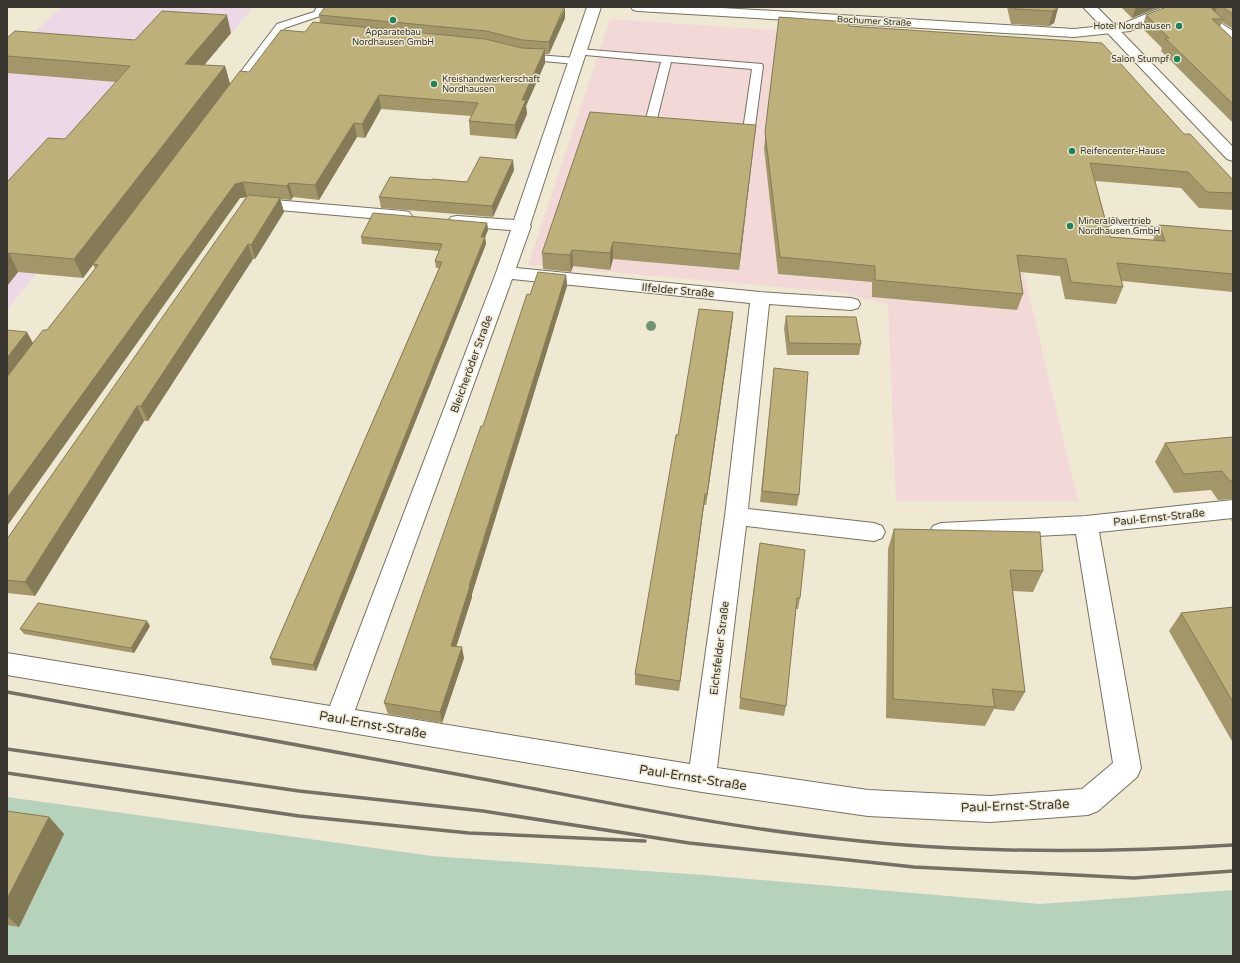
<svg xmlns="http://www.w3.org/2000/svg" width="1240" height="963" font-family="'Varela Round',sans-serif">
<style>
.commercial{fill:#ecd8e7}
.industrial{fill:#f2d8d7}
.green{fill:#b6d2bb}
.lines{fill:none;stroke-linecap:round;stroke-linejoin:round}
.lane-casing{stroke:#777260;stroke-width:2}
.street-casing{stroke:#777260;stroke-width:2}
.secondary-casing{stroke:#777260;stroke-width:2}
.lane{fill:#fff;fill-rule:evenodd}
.street{fill:#fff;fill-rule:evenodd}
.secondary{fill:#fff;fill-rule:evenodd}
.rail{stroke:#747164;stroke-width:3.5}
.tree{fill:#6f9674}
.wall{fill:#a3976a}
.shaded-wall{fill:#857b56}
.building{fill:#beb07b;stroke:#857b56}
.poi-dot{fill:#1f835c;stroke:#efe9d4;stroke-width:1.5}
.labels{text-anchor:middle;stroke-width:3;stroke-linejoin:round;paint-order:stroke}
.far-street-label{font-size:9px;fill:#38362e;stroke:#efe9d4}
.far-poi-label{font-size:9px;fill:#38362e;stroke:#efe9d4;text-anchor:start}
.street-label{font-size:11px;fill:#38362e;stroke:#efe9d4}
.near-street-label{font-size:13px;fill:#38362e;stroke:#efe9d4}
</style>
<rect width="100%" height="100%" fill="#efe9d4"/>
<path class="commercial" d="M62 7H176L212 9 214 7H253L180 94 7 310V57Z"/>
<path class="industrial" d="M610 19 993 45 1024 275 1078 501H896L888 304 838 292 528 265Z"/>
<path class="green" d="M7 797 432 856 703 875 1040 904 1233 890V956H7Z"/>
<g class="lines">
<defs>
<path id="lane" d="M317 7H327L320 16 285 28 238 90H230L229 88 230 86 277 24 314 12Z
M1213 18 1233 31V39L1229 38 1209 23 1208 21 1209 19Z
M579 49 762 64 763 66 754 134 752 136 748 137 732 135 730 133 732 131 743 130 752 69 671 62 656 123 667 125 669 127 667 129C660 131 653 130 646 128L644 126 661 62 575 54 574 52 575 50Z
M524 54 576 58 581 61 576 64 520 59 519 57Z
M1114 225 1177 228 1181 229 1183 232 1181 235 1177 236 1110 232 1108 229 1110 226Z"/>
<path id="street" d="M587 7H601L530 225 531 226 516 268 760 292 851 298 858 300 860 304 858 308 851 310 769 304 748 509 874 523 882 526 885 532 882 538 874 541 746 526 717 768 868 790 990 796 1082 789 1113 763 1076 534 941 541 933 538 930 532 933 526 941 523 1086 516 1233 500V518L1099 532 1141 768 1137 777 1098 811 1088 815 990 822 868 816 702 792 7 675V653L330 706 496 273 511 230 457 226 451 225 448 221 451 217 457 216 514 220ZM512 279 750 303 725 516 690 764 355 710Z
M631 7H706L1074 29 1122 24 1163 7H1182L1180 10 1130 31 1074 37 638 11 633 10Z
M252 198 403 211 409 212 412 216 409 220 403 221 246 207 244 203 246 199Z"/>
<path id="secondary" d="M1083 7H1097L1233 147V161L1227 159Z"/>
</defs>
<use href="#lane" class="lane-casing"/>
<use href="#street" class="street-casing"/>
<use href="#secondary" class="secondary-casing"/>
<use href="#lane" class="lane"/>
<use href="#street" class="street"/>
<use href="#secondary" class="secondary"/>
<path class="rail" d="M7 692C160 720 313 748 467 776 591 799 715 826 841 839 972 854 1102 853 1233 845
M7 749 299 791 483 811 689 843 914 867 1134 878 1233 871
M7 773 299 816 469 833 645 841"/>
</g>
<circle class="tree" cx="651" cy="326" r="5"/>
<path class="wall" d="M1007 7H1057L1058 8 1054 23 1049 26 1011 24Z
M1121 7H1159L1132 18Z
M1166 7H1233V29L1222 22 1220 27 1233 39V123L1161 51 1162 48 1142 28 1146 15Z
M319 15 565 18 549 54H545V63L526 106 527 114 516 139 470 135 469 121 471 116 381 109 365 138 357 137 319 200 293 197 291 200 280 199 284 212 255 259H253L148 421H144L35 596 7 593V539L247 197 240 198 7 526V330L33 343 47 330 95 269 93 264 249 72 305 32 320 23Z
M779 17 849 26 1184 134 1233 180V210L1199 208 1181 188 1095 181 1110 237 1153 240 1159 225 1233 231V292L1122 281 1123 287 1116 304 1065 299 1060 276 1020 272 1023 294 1017 310 872 297V282L778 274 764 148Z
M231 33 204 65 225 66 230 84 83 278 18 272 7 286V182L65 139 116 82 7 73V56L135 40Z
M756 125 739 270 613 259 610 270 573 266 571 272 543 269 542 253Z
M514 170 493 217 381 208 379 197 431 180 467 182Z
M487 223 488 230 485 237 486 244 316 671 272 665 270 658 439 268H436L435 261 439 251 362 244 361 237Z
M566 275 567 286 472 594V597L456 647 464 658 442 723 388 714 384 703 530 295Z
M733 312 732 324 706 505H704L679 691 635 685V674L678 435Z
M786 316 861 344 859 355H787L784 328Z
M774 368 799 495 797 506 760 502Z
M1233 437V499L1218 500 1211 490 1174 493 1155 462 1165 443Z
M1233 516V523L1231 520Z
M894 529 1043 571 1033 592 1013 591 1025 692 1014 711 994 709 985 726 886 718 888 549Z
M758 554 800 598 798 609H796L786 706 784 716 739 709Z
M1233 607V743L1169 631 1181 613Z
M150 626 134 653 24 634 20 629Z
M7 811 49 817 64 834 19 927 7 925Z"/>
<path class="shaded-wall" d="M565 7V18L549 54V42Z
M1136 7H1159L1132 18Z
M1212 7H1217L1213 17 1208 18Z
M1058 8 1054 23 1049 26 1053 11Z
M227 15 231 33 191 81 185 64Z
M545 49V63L526 106 527 114 516 139 515 125 522 100Z
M225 66 230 84 83 278 74 259Z
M379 95 381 109 365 138 362 124Z
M354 123 357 137 319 200 315 185Z
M756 125 754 141 739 270 740 254Z
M513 160 514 170 493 217 492 206Z
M243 182 247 197 240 198 7 526V498L235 184Z
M289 183 293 197 291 200 287 186Z
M280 198 284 212 255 259 251 245Z
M487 223 488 230 482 244 481 237Z
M485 237 486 244 316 671 313 665Z
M613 242V259L610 270V253Z
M248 244 253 259 148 421 141 406Z
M572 250 573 266 571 272 570 255Z
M9 253 18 272 7 286V255Z
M566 275 567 286 472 594V597L453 657 451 646Z
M733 312 732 324 706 505 707 494Z
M27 332 33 343 7 378V358Z
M137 406 144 421 35 596 25 582Z
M705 494 704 505 679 691 680 681Z
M147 621 150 626 134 653 131 648Z
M462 647 464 658 442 723 440 712Z
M49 817 64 834 19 927 7 916V899Z"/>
<path class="building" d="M325 7H564L549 42 522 40 486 31 319 15Z
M1014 7H1057L1058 8 1053 11 1015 9Z
M1166 7H1212V9L1223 19H1212L1233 39V104L1165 38H1169L1146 15Z
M1222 7H1233V14Z
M162 11 227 15 185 64 225 66 74 259 9 253 7 255V182L48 138 65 139 130 66 7 56V38L15 31 135 40Z
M779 17 849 22V26L1102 43 1184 134H1190L1233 180V193L1207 192 1188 172 1090 163 1110 237 1165 241 1159 225 1233 231V274L1117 263 1123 287 1071 282 1066 259 1017 255 1023 294 875 280V266L780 257 765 132Z
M313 22 485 39 522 48 545 49 522 100H526L515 125 469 121 478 103 379 95 362 124 354 123 315 185 289 183 287 186 243 182 235 184 7 498V377L43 330H47L98 265 93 264 240 71 249 72 281 30 305 32Z
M590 112 756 125 740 254 613 242 610 253 572 250 570 255 542 253Z
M480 157 513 160 492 206 379 197 390 177 431 180 432 179 467 182Z
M248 195 280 198 251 245 248 244 141 406H137L25 582 7 580V539Z
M373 213 487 223 481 237H485L313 665 270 658 442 262 435 261 442 244 361 237Z
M538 272 566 275 469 586H470L451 646 462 647 440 712 384 703 481 426H483L527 294 530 295Z
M699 309 733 312 707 494H705L680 681 635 674 676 435H678Z
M786 316 856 317 861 344 789 343Z
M7 330 27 332 7 358Z
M774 368 808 372 799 495 762 491Z
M1233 437V481H1230L1222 471 1184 474 1165 443Z
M894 529 1040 532 1043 571 1010 570 1025 692 992 689 995 707 893 699Z
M760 543 805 550 800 598H797L786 706 740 698Z
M38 603 147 621 131 648 20 629Z
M1233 607V702L1181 613Z
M7 811 49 817 7 899Z"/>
<g class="poi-dot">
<circle cx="393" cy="20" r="4"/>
<circle cx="1179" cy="26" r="4"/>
<circle cx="1177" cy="59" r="4"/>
<circle cx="434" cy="84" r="4"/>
<circle cx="1072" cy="151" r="4"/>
<circle cx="1070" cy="226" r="4"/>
</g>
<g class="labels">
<g class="far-street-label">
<text transform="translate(874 21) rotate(3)" y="3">Bochumer Straße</text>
</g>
<g class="far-poi-label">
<text x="1171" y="29" text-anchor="end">Hotel Nordhausen</text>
<text x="393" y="35" text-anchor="middle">Apparatebau<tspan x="393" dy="10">Nordhausen GmbH</tspan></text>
<text x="1169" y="62" text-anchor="end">Salon Stumpf</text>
<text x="442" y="82">Kreishandwerkerschaft<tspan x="442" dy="10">Nordhausen</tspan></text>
<text x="1080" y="154">Reifencenter-Hause</text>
<text x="1078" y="224">Mineralölvertrieb<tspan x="1078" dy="10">Nordhausen GmbH</tspan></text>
</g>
<g class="street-label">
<text transform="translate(678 290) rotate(5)" y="4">Ilfelder Straße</text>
<text transform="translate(471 364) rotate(-70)" y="4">Bleicheröder Straße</text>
<text transform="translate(1159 517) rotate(-6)" y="4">Paul-Ernst-Straße</text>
<text transform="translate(719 648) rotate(-83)" y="4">Eichsfelder Straße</text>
</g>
<g class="near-street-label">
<text transform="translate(373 724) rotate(10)" y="5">Paul-Ernst-Straße</text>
<text transform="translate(693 777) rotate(9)" y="5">Paul-Ernst-Straße</text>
<text transform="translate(1015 805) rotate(-2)" y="5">Paul-Ernst-Straße</text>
</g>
</g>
<rect width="1240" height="963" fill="none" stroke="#38362e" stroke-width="16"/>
</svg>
